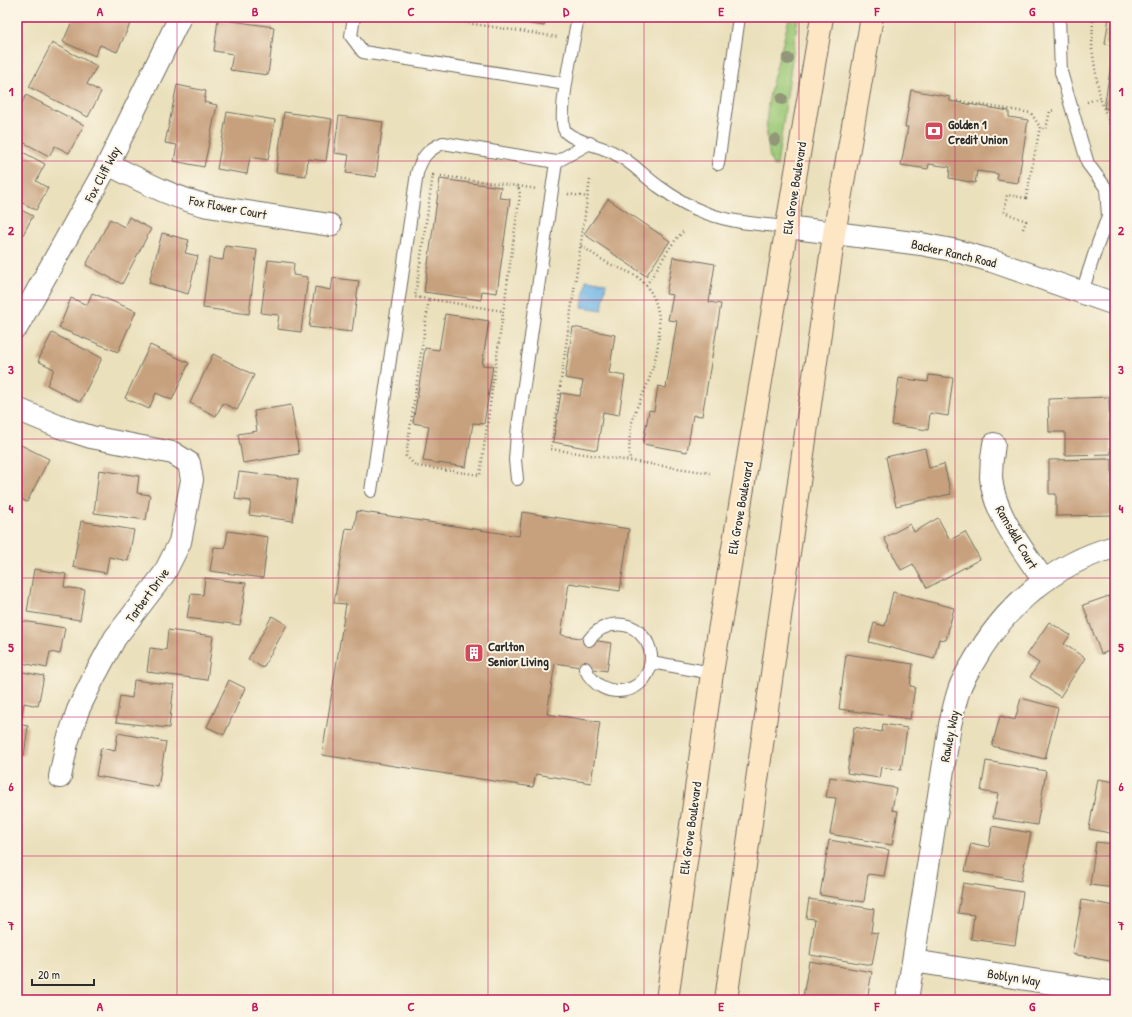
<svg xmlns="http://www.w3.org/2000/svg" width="1132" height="1017" font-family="'Patrick Hand',sans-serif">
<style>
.green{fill:#9bc977;stroke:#637a51}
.water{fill:#6fb5e6;stroke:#4d7088}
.building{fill:#c7a17e}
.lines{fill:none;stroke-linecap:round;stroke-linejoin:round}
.service-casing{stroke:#6e6a5e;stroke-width:14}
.minor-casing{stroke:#6e6a5e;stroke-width:24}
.tertiary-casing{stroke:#6e6a5e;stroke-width:24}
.secondary-casing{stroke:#6e6a5e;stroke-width:24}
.path{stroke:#6e6a5e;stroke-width:2.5;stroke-dasharray:1 3;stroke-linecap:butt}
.service{stroke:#fff;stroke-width:12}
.minor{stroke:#fff;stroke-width:22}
.tertiary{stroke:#fff;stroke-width:22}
.secondary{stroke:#fce6c4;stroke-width:22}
.tree{fill:#949679}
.grid{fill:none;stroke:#c2185b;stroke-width:1;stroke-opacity:0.55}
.labels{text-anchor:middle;stroke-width:4;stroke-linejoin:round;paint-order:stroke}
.poi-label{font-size:13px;font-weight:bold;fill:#2b2b2b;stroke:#fcf5e5;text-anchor:start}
.street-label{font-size:13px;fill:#2b2b2b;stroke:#fcf5e5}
.neatline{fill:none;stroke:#c2185b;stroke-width:1.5}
.grid-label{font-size:13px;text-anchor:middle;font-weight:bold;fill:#c2185b}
</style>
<rect width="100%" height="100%" fill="#fcf5e5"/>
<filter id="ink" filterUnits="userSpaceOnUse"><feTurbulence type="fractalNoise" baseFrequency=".025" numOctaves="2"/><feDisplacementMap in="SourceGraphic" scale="8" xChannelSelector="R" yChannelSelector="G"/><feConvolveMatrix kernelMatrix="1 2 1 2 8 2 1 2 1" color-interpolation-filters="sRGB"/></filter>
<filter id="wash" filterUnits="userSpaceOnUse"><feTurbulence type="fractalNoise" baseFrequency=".012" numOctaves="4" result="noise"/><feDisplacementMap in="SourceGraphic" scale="16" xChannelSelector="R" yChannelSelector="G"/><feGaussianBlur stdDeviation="0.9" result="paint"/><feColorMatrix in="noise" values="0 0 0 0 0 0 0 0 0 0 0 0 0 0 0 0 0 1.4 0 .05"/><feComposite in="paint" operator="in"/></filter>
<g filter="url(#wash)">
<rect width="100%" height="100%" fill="#eae0bc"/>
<path class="green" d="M789 17H798L777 166 773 165C769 159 769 151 768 144 761 100 781 60 789 17Z"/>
<path class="water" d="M586 280 606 283 602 310 582 307Z"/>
<g id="blocks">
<path class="building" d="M74 17H120L131 22 117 52 100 45 95 56 63 42Z
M487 17H546L544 26Z
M1109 17H1115V46L1105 44Z
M218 19 274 27 268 75 230 70 233 54 214 51Z
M52 43 97 66 87 84 101 92 88 117 29 87Z
M1114 47H1115V110L1104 108Z
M177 85 206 91 204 102 217 105 204 167 174 161 177 145 165 143Z
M911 90 950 97V101L1009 111V117L1028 120 1018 183 997 180 998 174 977 171 975 183 949 178 950 167 929 164 928 169 901 165 908 127H905Z
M26 95 84 125 69 153 55 146 49 156 17 139V113Z
M227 112 275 120 268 160 250 157 247 174 217 169Z
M284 112 332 119 326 161 308 159 306 176 276 172Z
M339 116 383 122 376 177 346 173 349 155 334 153Z
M17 149 45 164 36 181 48 188 36 210 17 200Z
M440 179 501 187 499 198 510 199 497 293 482 291 481 300 424 292Z
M608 199 670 241 646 276 584 234Z
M17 208 33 216 18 244H17Z
M129 217 151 229 122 284 86 265 110 219 124 227Z
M162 233 189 240 185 253 198 256 188 294 149 283Z
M225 246 257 250 249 314 203 308 209 258 223 260Z
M673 257 715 264 709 302 721 304 702 416 693 415 687 452 643 444 649 410 654 411 658 386 666 388 677 321 668 320 673 295 666 294Z
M268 260 294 263 293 275 308 277 301 332 277 329 279 315 261 313Z
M333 278 359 281 352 332 309 327 315 287 331 290Z
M92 293 136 311 118 352 59 328 71 298 87 305Z
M445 314 489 321 482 365 493 366 484 424 473 423 466 467 423 461 429 426 413 423 425 348 439 350Z
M573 327 615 335 609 373 625 376 619 415 603 412 597 450 553 442 561 393 580 396 583 381 565 378Z
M52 333 102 358 80 402 47 385 54 369 38 361Z
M150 345 189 363 172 400 156 393 149 409 125 398Z
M213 354 254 375 237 410 223 403 216 416 190 403Z
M929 375 953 378 948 416 930 413 928 430 892 425 899 378 928 382Z
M1109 397 1111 454 1065 455V432H1049L1048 399Z
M291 405 299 454 243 463 238 434 257 431 254 411Z
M17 443 49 459 27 502 17 497Z
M925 448 929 468 944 464 951 494 896 506 886 457Z
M1112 459V494H1115V515L1056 516V494H1049V460Z
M99 470 139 476 137 493 150 495 146 520 94 513Z
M239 472 298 479 293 521 249 515 251 501 235 499Z
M357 511 519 536 522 512 629 529 620 591 569 583 561 635 611 643 607 671 555 663 547 714 600 722 591 783 536 774 533 787 322 755 346 604 334 603 346 528 354 529Z
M938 518 950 540 965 532 980 559 927 588 913 564 901 570 884 538 910 524 914 532Z
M81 521 134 530 128 561 109 557 106 573 73 567Z
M228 531 268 537 263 578 210 571 214 547 225 548Z
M34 569 66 574 64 587 85 590 80 620 27 612Z
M205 578 246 583 240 625 187 618 191 594 203 595Z
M893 592 954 608 946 640 939 639 934 659 869 642 874 623 885 626Z
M1109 596 1113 607H1115V649L1101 654 1083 605Z
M272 616 287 625 263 668 248 659Z
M17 620 65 628 60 654 50 652 47 668 17 662Z
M1049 622 1070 635 1064 644 1085 658 1060 697 1030 677 1039 663 1027 655Z
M168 630 213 636 207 680 147 672 150 648 166 650Z
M846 654 913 664 910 686 915 687 910 719 839 709Z
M17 671 44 676 38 706 24 703 22 717 17 716Z
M134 680 174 685 169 728 116 722 120 696 132 698Z
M229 680 245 688 224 735 207 727Z
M1021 698 1058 708 1045 759 992 746 1000 716 1015 720Z
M17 724 28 726 24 756 17 755Z
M883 724 907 728 901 770 881 767 879 778 847 773 854 727 882 732Z
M118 733 166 742 158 787 96 776 101 748 115 751Z
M986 761 1046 771 1037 825 993 818 998 794 981 791Z
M830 777 896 788 892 810 898 811 892 845 830 834 836 798 826 797Z
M1098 779 1115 782V834L1089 829Z
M992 826 1031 833 1021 881 965 871 971 843 989 847Z
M829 840 889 850 884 876 868 874 864 902 820 895Z
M1096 842 1115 844V888L1090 885Z
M963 883 1023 892 1015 945 971 939 974 915 958 913Z
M809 899 874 909 871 932 878 933 872 965 810 955 815 919 806 918Z
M1082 900 1115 906V962L1072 954Z
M809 961 872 972 867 1000H793L794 995 803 997Z"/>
</g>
</g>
<g filter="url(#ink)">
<use href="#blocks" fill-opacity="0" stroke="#6e6a5e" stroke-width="1"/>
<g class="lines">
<defs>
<path id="service" d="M354 17 351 36 363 52 566 84
M578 17C574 40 558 110 564 129 568 140 601 146 612 152 632 161 642 175 658 186 673 197 689 207 706 213 732 223 760 224 787 227
M1059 17 1061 72 1088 164 1106 188 1108 216 1095 252 1082 292
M556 162 590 143
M718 164 739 17
M371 491 417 173C422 157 427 150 443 143L556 162 517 434 515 460 517 479
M651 662 712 673
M585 668C601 705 653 695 651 655 650 649 648 642 644 638 639 631 632 626 624 625 609 623 598 628 589 640"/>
<path id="minor" d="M108 164C142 181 171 197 208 206L330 225
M17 327 108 164 180 17
M17 409 60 427 91 437 173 453 189 463 192 480 180 542 164 574 115 638 94 677 78 710 67 743 60 777
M994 444C992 455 991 466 991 477 993 513 1024 551 1044 581
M913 961 1115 993
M907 1000 950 725C953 713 955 701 959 690 962 680 968 671 973 663 1003 608 1054 563 1115 547"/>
<path id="tertiary" d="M787 227 921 244 957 251 992 261 1115 304"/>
<path id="secondary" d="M667 1000 712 673 822 17
M726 1000 834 234 872 17"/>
</defs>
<use href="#service" class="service-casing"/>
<use href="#minor" class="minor-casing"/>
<use href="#tertiary" class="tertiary-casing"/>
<use href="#secondary" class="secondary-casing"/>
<path class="path" d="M429 17 558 37
M1093 17 1092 49 1100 98 1115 139
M957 101 1031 113 1040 127
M1087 102 1100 98
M433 175 518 186 520 194 480 475 416 466 406 456 429 299 415 297Z
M590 180 551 449 710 473
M518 186 537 189
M568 194 588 197
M1023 229 1026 221 1004 212 1007 195 1026 198 1040 127 1046 129 1050 111 1055 110
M581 246C591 252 601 260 612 265 622 270 633 272 642 281 666 304 661 343 651 373 646 392 634 408 631 427 629 438 629 450 630 461
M646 285C659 268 667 247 683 232
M429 299 503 311"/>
<use href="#service" class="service"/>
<use href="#minor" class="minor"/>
<use href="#tertiary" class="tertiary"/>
<use href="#secondary" class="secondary"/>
</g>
<g class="tree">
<circle cx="788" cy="59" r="6"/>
<circle cx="782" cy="99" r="6"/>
<circle cx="775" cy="140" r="6"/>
</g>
</g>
<path class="grid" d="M177 17V1000M333 17V1000M488 17V1000M644 17V1000M799 17V1000M955 17V1000M17 161H1115M17 300H1115M17 439H1115M17 578H1115M17 717H1115M17 856H1115"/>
<defs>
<symbol id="bank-square" viewBox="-11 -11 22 22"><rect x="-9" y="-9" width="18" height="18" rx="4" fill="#d1495b" stroke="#fcf5e5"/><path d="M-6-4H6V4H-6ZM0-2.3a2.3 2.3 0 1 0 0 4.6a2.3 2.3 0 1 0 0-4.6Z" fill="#fff"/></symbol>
<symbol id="building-square" viewBox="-11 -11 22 22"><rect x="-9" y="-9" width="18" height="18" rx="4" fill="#d1495b" stroke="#fcf5e5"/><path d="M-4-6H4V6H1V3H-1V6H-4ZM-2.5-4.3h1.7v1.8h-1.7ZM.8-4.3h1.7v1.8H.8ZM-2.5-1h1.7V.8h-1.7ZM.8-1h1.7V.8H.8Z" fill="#fff"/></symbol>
</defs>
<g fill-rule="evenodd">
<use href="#bank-square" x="923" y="120" width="22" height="22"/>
<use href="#building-square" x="463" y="642" width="22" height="22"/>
</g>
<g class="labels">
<g class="poi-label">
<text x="948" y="129">Golden 1<tspan x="948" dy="15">Credit Union</tspan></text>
<text x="488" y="651">Carlton<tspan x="488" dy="15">Senior Living</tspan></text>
</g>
<g class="street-label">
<text transform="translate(102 174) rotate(-62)" y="5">Fox Cliff Way</text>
<text transform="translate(794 188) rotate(-81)" y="5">Elk Grove Boulevard</text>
<text transform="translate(228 207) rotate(11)" y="5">Fox Flower Court</text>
<text transform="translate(954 253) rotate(13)" y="5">Backer Ranch Road</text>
<text transform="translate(740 508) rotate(-80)" y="5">Elk Grove Boulevard</text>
<text transform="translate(1017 537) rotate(60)" y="5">Ramsdell Court</text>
<text transform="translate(147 595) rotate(-54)" y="5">Tarbert Drive</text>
<text transform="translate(949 736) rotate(-79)" y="5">Rawley Way</text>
<text transform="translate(690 828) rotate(-82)" y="5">Elk Grove Boulevard</text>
<text transform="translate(1014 977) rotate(9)" y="5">Boblyn Way</text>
</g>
</g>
<rect width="1132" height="1017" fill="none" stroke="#fcf5e5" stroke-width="44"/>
<path d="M32 979v6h62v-6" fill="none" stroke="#2b2b2b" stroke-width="2"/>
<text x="38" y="979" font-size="12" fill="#2b2b2b" stroke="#fcf5e5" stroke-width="3" paint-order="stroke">20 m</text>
<rect x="22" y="22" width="1088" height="973" class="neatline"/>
<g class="grid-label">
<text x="100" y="16">A</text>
<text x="255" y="16">B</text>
<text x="411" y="16">C</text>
<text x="566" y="16">D</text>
<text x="721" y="16">E</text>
<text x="877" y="16">F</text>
<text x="1032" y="16">G</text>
<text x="11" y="96">1</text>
<text x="1121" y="96">1</text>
<text x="11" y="235">2</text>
<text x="1121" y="235">2</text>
<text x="11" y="374">3</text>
<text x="1121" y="374">3</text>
<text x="11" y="513">4</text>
<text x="1121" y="513">4</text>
<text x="11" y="652">5</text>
<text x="1121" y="652">5</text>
<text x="11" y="791">6</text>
<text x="1121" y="791">6</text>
<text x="11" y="930">7</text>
<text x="1121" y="930">7</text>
<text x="100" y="1011">A</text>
<text x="255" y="1011">B</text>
<text x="411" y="1011">C</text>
<text x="566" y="1011">D</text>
<text x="721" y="1011">E</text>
<text x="877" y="1011">F</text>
<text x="1032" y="1011">G</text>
</g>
</svg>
